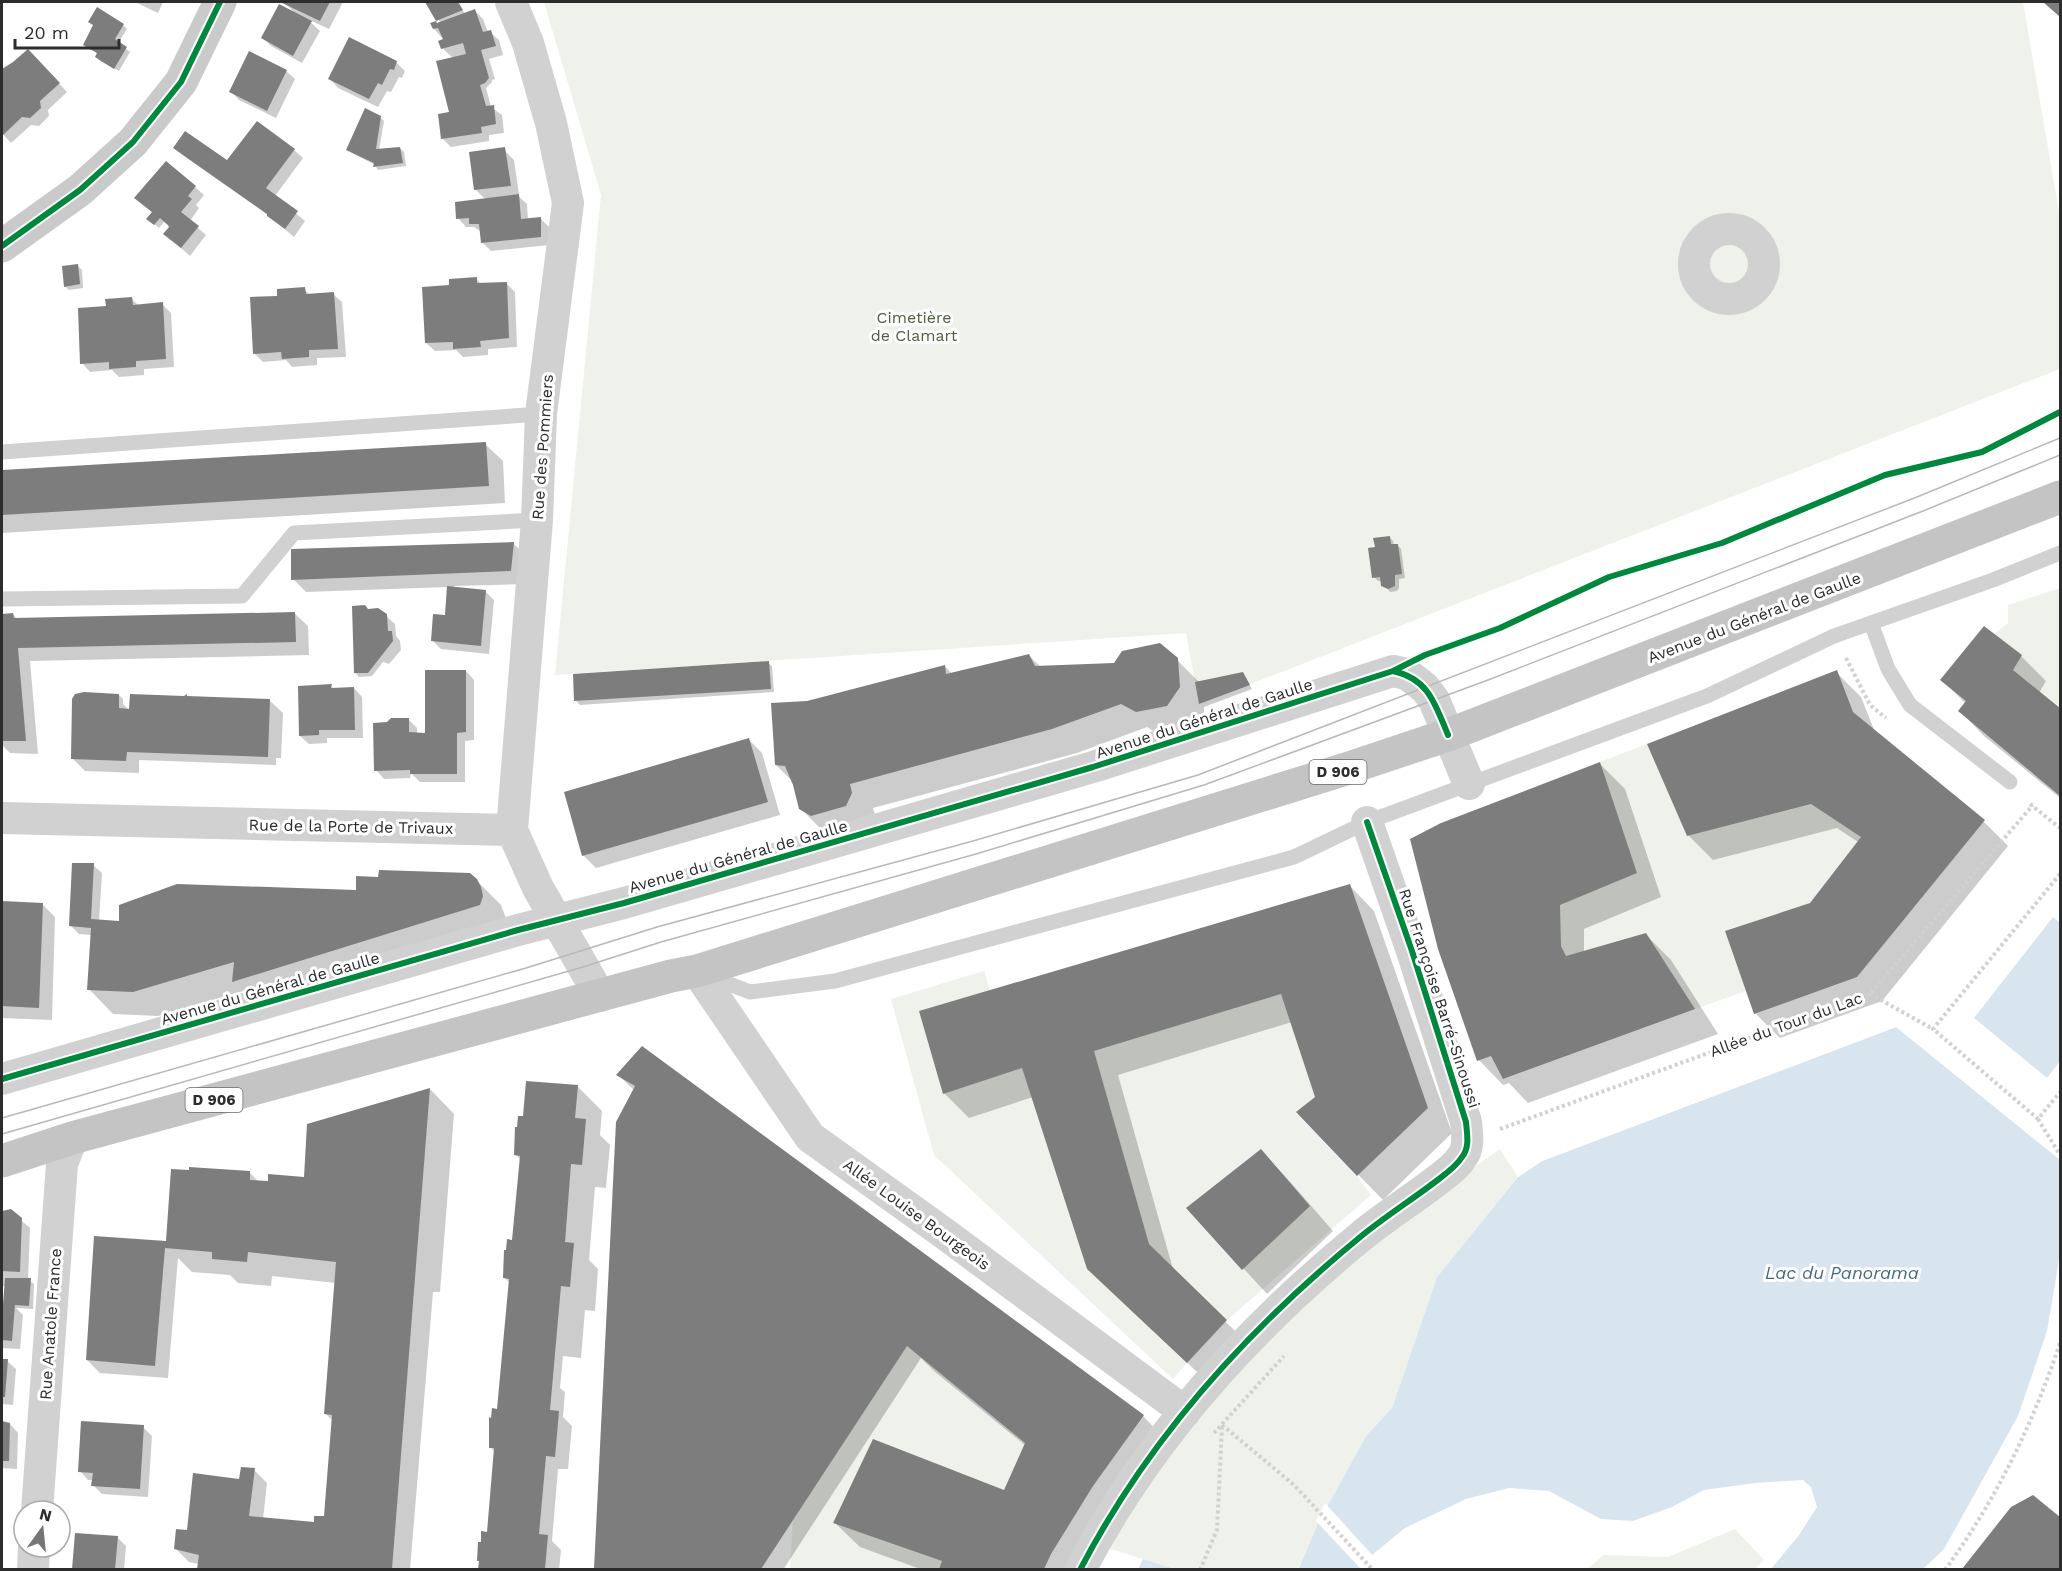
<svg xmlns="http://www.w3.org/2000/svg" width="2062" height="1571" font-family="'Work Sans',sans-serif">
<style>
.green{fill:#eff2eb}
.water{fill:#d9e5ee}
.pier{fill:#fff}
.shadow{fill:#0003}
.building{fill:#7d7d7d}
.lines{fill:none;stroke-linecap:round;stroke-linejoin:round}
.path{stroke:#d1d1d1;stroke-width:4;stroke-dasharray:3 3;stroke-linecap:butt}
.lane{stroke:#d1d1d1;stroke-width:15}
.street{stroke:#d1d1d1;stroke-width:32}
.secondary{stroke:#cacaca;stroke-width:33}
.primary{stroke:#c4c4c4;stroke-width:33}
.tram{stroke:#b8b8b8;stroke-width:1.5}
.cycleway-casing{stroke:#fff;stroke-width:10}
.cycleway{stroke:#00873e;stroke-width:6}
.labels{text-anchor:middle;stroke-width:6;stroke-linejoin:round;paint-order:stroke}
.shield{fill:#fff;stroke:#6b6b6b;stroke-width:1.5}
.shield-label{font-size:15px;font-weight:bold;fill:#2c2c2c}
.park-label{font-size:16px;fill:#4f613f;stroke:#fff}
.street-label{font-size:16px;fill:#2c2c2c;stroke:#fff}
.water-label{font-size:18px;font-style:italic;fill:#446a83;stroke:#fff}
</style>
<rect width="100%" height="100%" fill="#fff"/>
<path class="green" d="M544 2H2023L2060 218V369L1199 704 1186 633 555 675 601 195Z
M2060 588V707L2013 670 2022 655 1994 634 2008 623V605Z
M1647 744 1687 836 1811 804 1861 837 1810 903 1725 931 1746 991 1695 1009 1646 933 1566 956 1561 946 1560 905 1637 873 1600 762Z
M984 971 990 991 919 1011 943 1093 1022 1068 1087 1269 1187 1363 1173 1379 934 1155 891 999Z
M1281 994 1315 1097 1296 1113 1357 1176 1371 1195 1227 1320 1149 1244 1094 1051Z
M1500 1149 1518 1177 1437 1277 1392 1408 1366 1436 1318 1523 1298 1569H1175L1104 1547 1186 1425 1294 1310 1440 1191Z
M907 1346 1025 1443 1004 1490 873 1440 833 1523 942 1561 939 1569 790 1570 793 1520Z
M1735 1529 1764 1560 1755 1569H1587L1604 1555 1668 1557Z"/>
<path class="water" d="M2053 917 2060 923V1061L2047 1078 1974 1018Z
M1896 1027 2060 1160V1254L2047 1331 2018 1416 1944 1549 1923 1569H1771L1799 1535 1817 1507 1811 1487 1803 1480 1755 1483 1704 1490 1672 1507 1633 1521 1601 1519 1549 1491 1509 1488 1466 1499 1405 1528 1372 1555 1361 1569 1298 1570 1318 1523 1366 1436 1392 1408 1437 1277 1518 1177 1542 1161Z
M1143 1559 1175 1569H1138Z"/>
<path class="pier" d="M1894 1025 1896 1027 1542 1161 1518 1177 1516 1175 1541 1158Z
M1325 1503 1374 1557 1365 1570 1361 1569 1316 1521Z"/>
<path class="shadow" d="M135 2H163L158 13Z
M284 2H343L329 29 307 19 320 31 302 63 271 46 263 38 295 13Z
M427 2H458L465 14 475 11 483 19 488 32H490L499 40 503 55 489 59 495 79 492 80V82L486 88 491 107 502 115 504 133 489 135V141L451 147 442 138 451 113 453 58 442 48 444 40 434 29 440 22Z
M123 25 127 29 118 43 130 52 119 71 100 61 96 57 98 54 85 44Z
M36 59 67 92 48 110 49 116 39 126 31 125 11 143 2 133V71L7 67Z
M396 62 405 71 402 78 399 77 391 92 387 91 378 107 338 88 330 79Z
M286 71 295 79 276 118 239 100 231 91Z
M380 117 384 121 379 150 400 148 404 152 406 166 378 170 375 165 352 153 348 149Z
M175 148 228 163 294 150 303 158 275 196 305 221 294 237 268 215 184 156Z
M505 151 514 160 519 194 517 195 527 204 528 220 541 219 549 227V245L491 251 482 242V232L474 227H466L458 218 486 200 475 189Z
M195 187 204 195 196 205 199 208 190 221 206 235 190 256 165 234 170 227 164 222 159 228 152 222 153 213 136 198Z
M78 266 82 270 83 288 69 290 65 286Z
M476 278 482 285 506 283 515 292 517 347 488 349V355L463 357 456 350 435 351 426 343 450 287Z
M304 289 310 295 333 294 342 302 346 357 317 358V365L292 367 286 360 263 362 254 353 278 297Z
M132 299 139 306 162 304 171 313 174 367 144 369V375L119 377 112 370 90 372 82 363Z
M485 444 503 461 505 503 2 533V471Z
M1389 537 1393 541 1394 546 1397 545 1401 549 1405 578 1399 579V588L1397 591 1390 592 1381 581H1378L1374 577 1376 549Z
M513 543 526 556 524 584 454 586V588L485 591 494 600 489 654 441 649 432 640 446 616 448 587 306 592 293 579Z
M294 613 308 626 309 655 30 661 38 754 10 753 2 745V615L13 614 18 620Z
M386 616 395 624 396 636 400 641 401 650 389 664 383 662 372 676 359 677 355 673Z
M1984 628 2021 656 2046 681 2039 693 2060 709V798L1984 736 1960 711 1966 704 1942 680Z
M1029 656 1041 667 1177 660 1199 682 1242 673 1252 689 1204 707V712L1192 731 1161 736 1147 727 1077 753 873 808 876 819 825 833 800 808 793 782 776 765 807 702 945 666 952 674Z
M768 663 772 666 774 692 580 705 576 701Z
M466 671 474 680V740L465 741V782H420L411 773 410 778 384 779 376 770 409 720 417 728V734H427Z
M1836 672 1861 697 1875 732 1984 822 2008 846 1882 1001 1780 1038 1755 1013 1811 904 1858 842 1837 828 1713 860 1688 835Z
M331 686 334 689 354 688 362 697 363 738H327V743L309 744 300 736Z
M119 695 123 699V704L131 712 269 700 283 713 281 758H276V765L139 760V773L85 771 72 758Z
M749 740 762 753 780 815 596 868 583 855Z
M1600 764 1625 789 1661 897 1584 929V953L1646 935 1671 960 1718 1034 1528 1103 1509 1083 1503 1085 1479 1060Z
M93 865 102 873 99 921 120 922 476 880 501 905 507 921 258 1006 243 991 158 1016 113 1014 89 989 92 935 79 934 71 926Z
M1350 886 1374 911 1452 1133 1383 1200 1298 1113 1317 1098 1292 1022 1118 1075 1173 1269 1250 1346 1212 1386 1113 1293 1033 1097 969 1118 944 1093Z
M2 903 42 904 55 917 52 1020 2 1018Z
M618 1075 1143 1416 1167 1441 1081 1570H923L860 1547 835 1523 1005 1492 1026 1446 934 1371 921 1358 783 1570H596L617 1123 634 1090Z
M577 1086 602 1111 600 1135 610 1145 606 1188 595 1187 589 1260 598 1269 595 1311 585 1310 581 1358 563 1356 560 1388 565 1392 563 1417 572 1426 568 1469H558L552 1541 561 1550 559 1570H481L482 1543 488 1533 495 1452 490 1447 499 1410 510 1283 505 1278 513 1242 521 1160 516 1155 525 1118Z
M430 1089 454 1114 440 1292H433L410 1570H199V1564L189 1562 176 1549 189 1532 241 1480 254 1470 267 1483 263 1519 315 1523 328 1518 333 1421 326 1414 336 1283 272 1276 271 1286 238 1283 230 1275 192 1272 178 1258 168 1378 100 1373 87 1360 165 1243 250 1173 259 1182 306 1178Z
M1261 1151 1285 1176 1333 1231 1267 1294 1188 1208Z
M10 1211 30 1228 28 1280 34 1284 33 1309 16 1308 23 1315 20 1349 2 1348V1306H5L6 1286H2V1213Z
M2 1360 7 1361 16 1369 13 1405 2 1404Z
M2 1423 10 1424 18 1433 17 1469 2 1468Z
M143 1427 152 1436 148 1497 102 1494 93 1485 94 1480H88L80 1471Z
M2033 1497 2060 1519V1570H1964L2012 1508Z
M76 1535 117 1537 126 1546 124 1570H74Z"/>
<path class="building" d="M280 2H330L320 21Z
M425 2H458L463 10 436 21Z
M2043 2H2060V17Z
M279 4 312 21 293 56 261 38Z
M97 7 124 24 115 39 127 47 114 69 95 57 97 53 83 45 93 25 88 22Z
M475 9 483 32 491 30 496 46 481 50 489 78 485 83 480 85 486 106 494 105 496 124 481 127 482 133 441 139 438 114 449 112 436 61 466 54 463 43 441 49 438 41 443 39 438 28 433 29 430 23 436 21 437 23Z
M349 37 397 61 394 70 390 69 382 85 378 83 369 99 328 79Z
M28 49 60 83 40 101 41 108 30 118 22 117 2 136V69L13 62Z
M249 51 287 70 267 111 229 92Z
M365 108 381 116 376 149 400 147 403 163 373 167 374 163 346 150Z
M257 121 295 149 266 188 298 211 285 229 267 216V214L173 148 185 131 227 160Z
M505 147 511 186 474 190 469 152Z
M166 161 196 186 188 196 192 199 181 212 199 226 181 248 163 234 169 227 168 225 160 218 154 225 146 219 152 212 134 198Z
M519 194 521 219 541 217V237L481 243 479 224H469V218L456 219 455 202Z
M78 264 80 284 64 287 62 266Z
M477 277V283L507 282 509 338 480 341 481 347 453 349V342L425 343 422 287 449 285V279Z
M305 287 306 294 334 292 338 349 309 350V357L282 359 281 352 253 354 250 297 277 296V289Z
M132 297 133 305 163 302 166 359 136 361V367L109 369V362L80 364 78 308 106 306 105 299Z
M486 442 489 486 2 515V470Z
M1390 536 1391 544H1398L1402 574 1395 575V586L1388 589 1381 586 1380 577 1372 578 1368 548 1375 547 1373 538Z
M514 542 511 571 291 580V549Z
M447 586 486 590 481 646 431 641 433 614 445 615Z
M365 605 368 609 378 608 387 614 388 631H392L393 641 368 673H354L352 606Z
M295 612 296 642 18 648 26 741H2V614L13 613 14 618Z
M1984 626 2022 655 2013 670 2060 708V796L1958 711 1966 701 1940 680Z
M1160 643 1178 658 1180 687 1167 706 1136 712 1121 704 1052 729 850 784 852 793 846 806 811 816 799 809 793 785 785 766 775 765 771 703 807 701 945 665 946 674 1029 654 1035 666 1114 663 1122 651Z
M769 661 771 689 574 701 573 674Z
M425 670H466V732L457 733V774H410V770L374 771 373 723 387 722 391 718H409V732L425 733Z
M1837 670 1853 712 1985 820 1857 977 1754 1014 1725 931 1810 903 1861 837 1811 804 1687 836 1647 744Z
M1243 672 1250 685 1199 704 1195 682Z
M332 684 331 688 354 687 355 730H319V735L299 736 298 686Z
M84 692 119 694V708L129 709 130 694 184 696 187 694V696L270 699 268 757 127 752 126 761 71 759 72 699 75 694Z
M749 738 768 802 582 856 564 792Z
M1600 762 1637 873 1560 905 1561 946 1566 956 1646 933 1695 1009 1503 1079 1491 1056 1477 1061 1438 949 1410 839 1441 823Z
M72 863H94L91 919 119 921V905L177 884 356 890V876L378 877 379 870 470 873 477 879 481 887 483 896 480 905 232 982 234 962 133 992 87 990 91 928 69 926Z
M1350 884 1428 1108 1357 1176 1296 1112 1315 1097 1281 994 1094 1051 1149 1244 1227 1320 1187 1363 1087 1269 1022 1068 943 1094 919 1011Z
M2 901 43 903 39 1008 2 1006Z
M642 1046 1144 1415 1093 1486 1051 1554 1044 1569H939L942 1561 833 1523 873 1439 1004 1490 1025 1443 907 1346 761 1569H594L616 1122 635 1086 616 1075Z
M526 1081 578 1085 575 1118 586 1119 582 1165 571 1164 565 1242 574 1243 570 1287 561 1286 550 1410 559 1411 555 1457 546 1456 539 1534 548 1535 545 1569H478L479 1561H477L478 1542H481V1531L487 1532 494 1448H489V1417L491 1418 492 1408 497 1409 509 1279 503 1278 504 1250H506L507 1239 512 1240 520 1156 514 1155 515 1127H517L518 1116H523Z
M430 1088 392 1569H197L199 1555 174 1549 176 1529 187 1530 193 1473 239 1479 241 1467 255 1468 249 1516 314 1522V1516H324L332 1415 324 1414 336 1262 248 1252 247 1262 212 1259V1252L165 1248 155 1366 86 1360 94 1236 166 1241 171 1169 189 1170V1167L250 1171V1180L268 1181V1174L304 1177 307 1124Z
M1261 1149 1310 1206 1242 1270 1186 1208Z
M11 1209 22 1218 20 1272 2 1271V1211Z
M5 1278H31L29 1306 15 1305 12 1341 2 1340V1304H3Z
M2 1359H8L5 1397H2Z
M2 1421 10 1423 9 1461H2Z
M81 1421 144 1425 140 1489 91 1486 93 1473 78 1472Z
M2033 1495 2060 1517V1569H1962L2011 1507Z
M75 1533 118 1536 115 1569H72Z"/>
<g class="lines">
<path class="path" d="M1846 658 1870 705 1886 718
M2030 804 2060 828
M2060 874 1933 1029 2038 1119 2060 1092
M1870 994 1933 1029
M2038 1119 2060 1155
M1500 1129 1870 994 2033 805
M1222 1425 1294 1485 1373 1570
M1214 1433 1284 1356
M1200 1570 1217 1530 1222 1425
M1945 1570C1997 1498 2032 1426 2060 1343"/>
<path class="lane" d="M2 452 541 414
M2 599 242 596 294 533 537 520
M1871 623 1888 669 1910 705 2010 782
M706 975 750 992 835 981 1294 857 1367 822 1707 696 1834 636 1993 580 2060 553"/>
<path class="street" d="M511 2 528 43 551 123 568 203 541 414 537 520 512 830
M1694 264a35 35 0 1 1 70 0a35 35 0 1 1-70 0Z
M2 818 512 830 538 888 600 996
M697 971 810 1137 945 1234 1185 1412
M2 1079 518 930 624 903 1093 767 1393 671 1407 674 1425 688 1434 700 1469 784
M37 1511 62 1164 72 1138
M33 1570 34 1547
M1080 1570C1147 1441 1247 1330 1359 1238 1383 1218 1410 1201 1435 1182 1444 1175 1456 1167 1462 1157 1470 1147 1467 1134 1466 1122L1412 951 1367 822"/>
<path class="secondary" d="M2 246 80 190 133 142 181 82 220 2"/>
<path class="primary" d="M2 1161 72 1138 671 976 697 971 1349 768 1448 735 2060 497"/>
<path class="tram" d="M2 1118 526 968 657 927 973 841 1198 775 1917 497 2060 438
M2 1134 583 967 661 942 976 854 1204 785 1488 680 1923 511 2060 455"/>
<defs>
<path id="cycleway" d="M2 246 80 190 133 142 181 82 220 2
M1393 671C1429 679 1435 704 1448 735
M2 1079 518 930 624 903 1093 767 1393 671 1425 655 1500 628 1609 577 1722 543 1885 475 1982 452 2060 412
M1080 1570C1147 1441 1247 1330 1359 1238 1383 1218 1410 1201 1435 1182 1444 1175 1456 1167 1462 1157 1470 1147 1467 1134 1466 1122L1412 951 1367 822"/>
</defs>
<use href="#cycleway" class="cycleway-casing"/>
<use href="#cycleway" class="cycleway"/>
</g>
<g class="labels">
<g class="shield">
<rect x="1309.5" y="760" width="57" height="24" rx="4.5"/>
<rect x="185.5" y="1088" width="57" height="24" rx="4.5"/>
</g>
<g class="shield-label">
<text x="1338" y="777">D 906</text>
<text x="214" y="1105">D 906</text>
</g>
<g class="park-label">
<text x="914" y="323">Cimetière<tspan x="914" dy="18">de Clamart</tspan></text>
</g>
<g class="street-label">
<text transform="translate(542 447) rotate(-86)" y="6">Rue des Pommiers</text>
<text transform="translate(1754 617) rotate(-21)" y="6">Avenue du Général de Gaulle</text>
<text transform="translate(1204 718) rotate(-18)" y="6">Avenue du Général de Gaulle</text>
<text transform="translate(351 826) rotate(1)" y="6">Rue de la Porte de Trivaux</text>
<text transform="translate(738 856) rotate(-16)" y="6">Avenue du Général de Gaulle</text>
<text transform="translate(270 988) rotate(-16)" y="6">Avenue du Général de Gaulle</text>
<text transform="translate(1440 998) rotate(72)" y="6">Rue Françoise Barré-Sinoussi</text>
<text transform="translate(1786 1024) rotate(-20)" y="6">Allée du Tour du Lac</text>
<text transform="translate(917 1214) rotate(36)" y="6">Allée Louise Bourgeois</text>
<text transform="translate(50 1324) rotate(-86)" y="6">Rue Anatole France</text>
</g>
<g class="water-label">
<text x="1842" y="1279">Lac du Panorama</text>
</g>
</g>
<rect width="2062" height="1571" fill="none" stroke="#2c2c2c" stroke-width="6"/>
<g transform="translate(42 1529) rotate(15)"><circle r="28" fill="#ffffff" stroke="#ababab" stroke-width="1.5"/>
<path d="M0-4.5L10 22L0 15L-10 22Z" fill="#767676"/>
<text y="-9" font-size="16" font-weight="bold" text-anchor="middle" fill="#2c2c2c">N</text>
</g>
<path d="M15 39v9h104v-9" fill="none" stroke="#2c2c2c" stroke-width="3"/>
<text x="24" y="39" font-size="18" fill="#2c2c2c" stroke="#ffffff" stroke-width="4.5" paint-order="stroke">20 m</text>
</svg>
